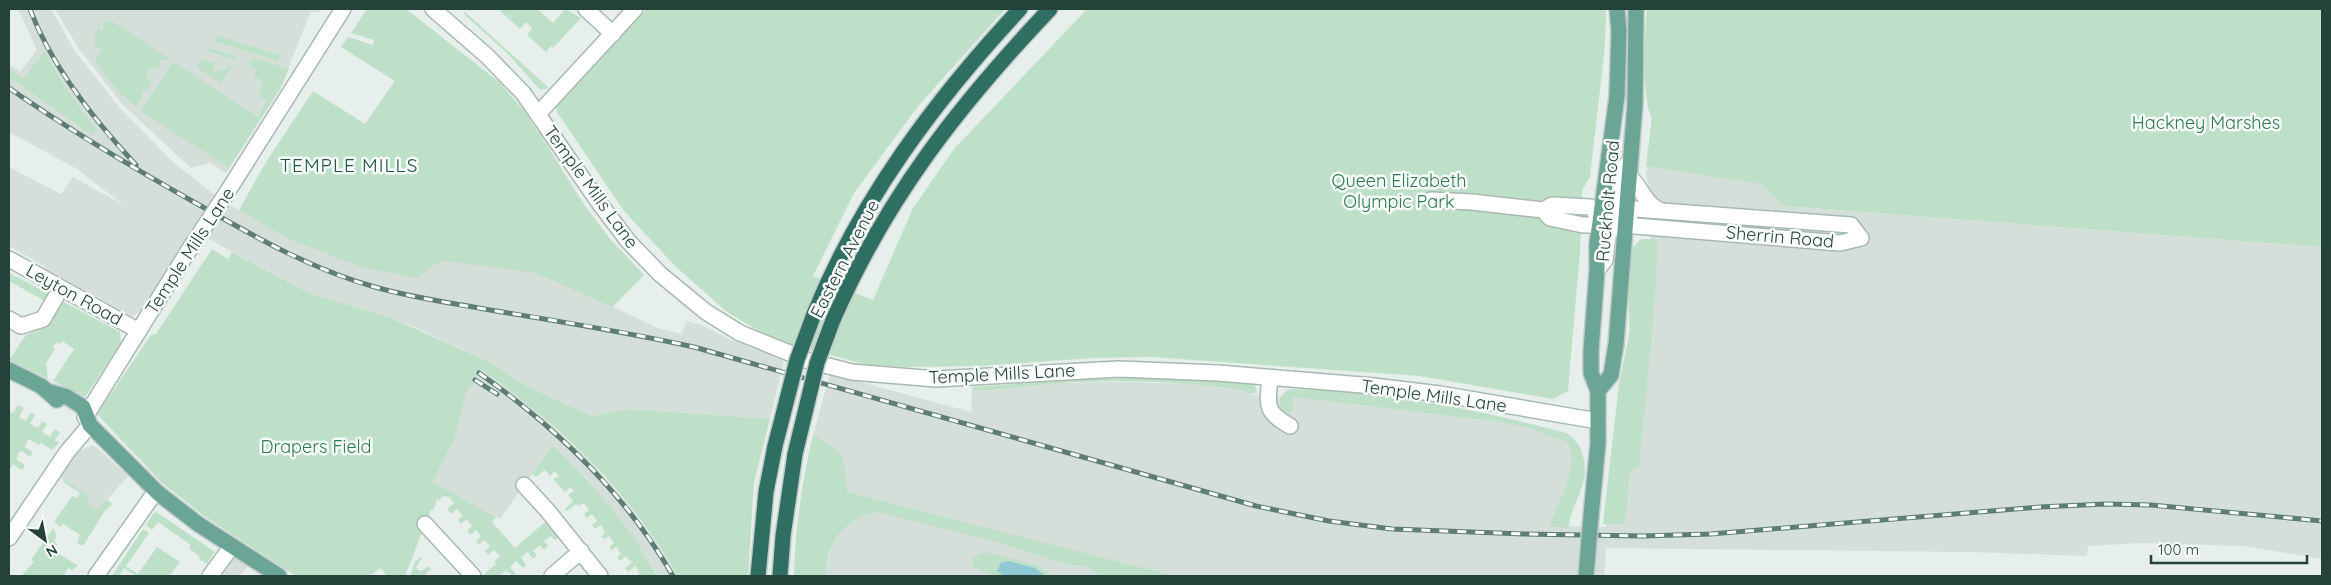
<svg xmlns="http://www.w3.org/2000/svg" width="2331" height="585" font-family="Quicksand,sans-serif">
<style>
.built{fill:#d4dfda}
.green{fill:#bfe0c8}
.water{fill:#8ec9d4}
.lines{fill:none;stroke-linecap:round;stroke-linejoin:round}
.minor-casing{stroke:#a8b8b2;stroke-width:18}
.major-casing{stroke:#c2cac8;stroke-width:18}
.highway-casing{stroke:#c2cac8;stroke-width:18}
.minor{stroke:#fff;stroke-width:15}
.major{stroke:#6aa596;stroke-width:15}
.highway{stroke:#2f6f62;stroke-width:15}
.rail-casing{stroke:#5f7d75;stroke-width:5}
.rail{stroke:#f7fbf9;stroke-width:3;stroke-dasharray:9;stroke-linecap:butt}
.minor-bridge-casing{stroke:#a8b8b2;stroke-width:18;stroke-linecap:butt}
.major-bridge-casing{stroke:#c2cac8;stroke-width:18;stroke-linecap:butt}
.highway-bridge-casing{stroke:#c2cac8;stroke-width:18;stroke-linecap:butt}
.minor-bridge{stroke:#fff;stroke-width:15}
.major-bridge{stroke:#6aa596;stroke-width:15}
.highway-bridge{stroke:#2f6f62;stroke-width:15}
.labels{text-anchor:middle;stroke-width:5;stroke-linejoin:round;paint-order:stroke}
.park-label{font-size:18px;fill:#2d7a4b;stroke:#f7fbf9}
.street-label{font-size:18px;fill:#24423a;stroke:#f7fbf9}
.neighbourhood-label{font-size:19px;letter-spacing:1px;fill:#1f5548;stroke:#f7fbf9}
</style>
<rect width="100%" height="100%" fill="#e6efeb"/>
<path class="built" d="M18 9H51L75 51 119 107 173 162 216 196 141 311 132 316 44 268 45 266 9 246V167L61 194 73 177 125 206 77 169 9 132V64L20 72 37 50Z
M55 9H321L319 13 311 11 280 89 226 173 210 163 191 168 122 104 79 49Z
M378 28 540 133 585 206 610 239 644 275 613 307 658 328 681 334 687 321 702 325 729 339 784 361 770 419 628 409 592 416 530 388 492 363 412 326 389 317 311 294 207 238 230 205 239 210 365 124 395 81 367 63Z
M1643 67 1783 206 2322 247V559L2244 546 2141 543 2088 546 2087 556 1969 552 1606 548 1604 576H826L830 548 831 444 813 435 830 374 971 412 972 391 1058 383 1121 382 1199 384 1246 391V394L1292 398 1294 393 1500 420 1561 438 1571 444 1574 463 1557 526 1606 527V524H1624L1651 235 1685 237 1688 209 1666 207 1652 197 1646 176 1652 118 1648 108Z
M482 370 532 406 590 461 631 508 677 576H658L619 518 586 478 553 445 500 519 431 482 454 440 466 394Z
M92 445 97 448 128 476 97 511 88 504 89 496 56 475 77 452Z
M230 556 237 558 247 567 239 576H216Z"/>
<path class="green" d="M367 9H406L499 82 525 112 585 206 610 239 644 275 612 307 536 273 444 261 432 266 417 278 361 267 287 238 239 210 266 162 313 91 365 124 395 81 341 47 348 37 373 45 374 40 351 33Z
M502 9H537L553 23 565 9 581 18 553 48 551 46 546 52 527 35 532 28 526 22 520 29 500 11Z
M647 9H1005L919 105 854 193 813 276 873 300 913 208 954 149 1087 9H1606L1605 46 1590 177 1582 190 1580 251 1568 391 1553 399 1419 376 1152 357 1092 358 980 366 905 367 867 365 787 343 759 331 727 312 675 266 624 211 557 112 556 108 559 102Z
M1647 9H2322V247L1783 206 1761 184 1646 166 1652 118 1648 108 1643 67Z
M465 12 549 88 540 90 511 57 464 14Z
M110 20 168 58 166 60H160V67L150 68 146 77 152 82 147 90 141 91 142 97 136 106 120 94 95 62 101 48 94 46 96 39 94 33 99 29 103 32V24Z
M216 35 280 55 278 61 214 41Z
M209 48 238 57 236 60 207 51Z
M45 51 62 83 96 130 92 135 9 77V69L23 79Z
M251 57 289 69 280 89 229 168 141 111 173 62 258 117 267 100 258 96 263 81 255 77 254 74 258 70 250 66 249 63 253 59Z
M202 58 209 62H215L212 71 214 73 219 70 227 68 230 65 232 67 221 83 196 67Z
M1641 239H1654L1658 241 1654 310 1639 467 1630 471 1625 524H1603L1619 384 1630 330 1628 297 1632 248Z
M212 249 228 259 232 252 311 294 389 317 454 346 492 363 530 388 592 416 628 409 770 419 754 482 748 576H677C630 492 560 424 482 370L466 394 454 440 432 482 496 517 492 522 515 548 545 522 558 538 555 540 551 536 544 541 548 546 544 550 540 545 533 551 537 555 533 559 528 552 521 557 526 565 523 568 516 561 510 567 516 574 513 576 506 570 499 576H486L484 574 496 564 494 562 500 556 494 550 488 555 485 551 490 546 484 540 479 545 476 541 481 536 476 530 470 535 467 531 472 526 466 519 461 524 458 520 463 516 457 509 451 514 447 509 454 503 449 497 443 496 439 501 437 499 433 511 431 509 405 576H387L381 568 369 576H296L204 516 162 483 97 414 151 335 156 334Z
M9 273 49 294 45 301 9 281Z
M62 301 120 332 121 343 85 397 53 381 74 349 62 341 60 344 56 342 53 348 55 349 46 363 48 379 9 360 26 335 47 326Z
M1185 377 1249 382 1255 385 1257 393 1246 394V391C1192 382 1136 380 1082 382 1045 383 1009 389 972 391L973 387 1085 379Z
M1291 389C1384 391 1477 409 1566 433 1585 443 1589 471 1581 490 1576 504 1570 512 1569 528L1550 526C1557 504 1582 464 1567 442L1528 428 1494 421 1294 397 1291 414 1286 413V415C1276 406 1278 393 1291 389Z
M18 405 24 408 19 417 26 421 31 412 35 415 30 424 38 428 42 421 47 424 42 432 50 437 55 429 60 432 55 440 59 443 52 450 41 443 39 445 28 439 25 447 33 453 30 457 22 451 18 453 17 460 25 465 22 470 13 464 9 471V411L13 413Z
M813 435C847 452 844 458 847 492L1174 576H1102L1085 566 1069 565 1004 544 877 512C857 515 837 530 830 549 827 557 827 568 826 576H794C795 528 802 482 813 435Z
M553 445C583 475 614 507 637 543 644 554 650 565 657 576H636L640 573 635 566 628 572 625 568 632 563 626 556 620 561 617 557 621 554 616 547 612 550 609 547 614 543 609 536 604 539 601 536 605 533 601 525 595 529 592 525 597 521 592 514 586 518 584 514 589 510 584 503 578 506 576 504 567 511 565 509 573 501 568 495 574 491 570 487 565 492 553 479 559 476 555 471 550 476 545 470 536 477 532 474Z
M65 480 89 496 88 504 97 510 107 499 112 504 104 512 83 546 77 543 80 535 63 524 61 527 54 522 72 496 77 498 80 493 63 482Z
M155 511 215 552 207 564 199 559 200 557 189 548 191 545 158 522 152 530 146 525Z
M53 528 57 536 54 541 57 544 54 550 78 566 72 570 68 568 64 575 65 576H21L34 562 31 560Z
M143 529 149 533 126 566 138 574 157 547 180 562 169 576H136L124 568 119 576H114L113 574Z
M986 552 1038 566 1053 576H994L973 567 974 563 971 562 974 557Z
M421 557 422 558 416 567 419 571 423 570 428 566 431 569 426 573V576H410L415 562Z"/>
<path class="water" d="M1009 561 1035 568 1045 576H1004L997 571 1001 563Z"/>
<g class="lines">
<defs>
<path id="minor" d="M433 9 487 56 523 93 600 204 628 241 660 274 706 312 740 333 809 361 852 372 936 379 1119 369 1218 373 1374 386 1440 394 1598 421
M586 9 613 34
M538 114 635 9
M1629 176C1642 187 1644 204 1661 211
M226 194 343 9
M1431 200 1472 202 1543 210 1552 205 1590 207 1601 218
M1635 209 1851 225 1861 238 1840 243 1635 226 1625 218Z
M1543 210 1550 218 1583 225H1590L1601 218H1625
M1607 218 1614 208 1619 171 1630 162
M9 259 139 331
M1597 270 1605 260 1608 235 1619 218
M9 319 21 326 43 319 61 288
M1270 378C1267 406 1265 412 1290 426
M85 417 189 250
M524 485 547 510 600 576
M425 524 473 576
M9 538 67 452 90 425
M96 576 156 491
M210 576 232 546
M552 576 581 551"/>
<path id="major" d="M9 370 41 386 57 400
M1598 391 1611 375 1616 344 1635 104 1636 9
M50 392 67 397 83 407 90 425 158 493 198 524 279 576
M1591 516 1598 443V391L1591 373V351L1597 270V244L1617 96 1619 31 1617 9"/>
<path id="highway" d="M814 314C861 199 936 99 1020 9
M833 320C886 198 959 105 1050 9
M758 576 766 492 775 446
M780 576 783 536 795 454"/>
</defs>
<use href="#minor" class="minor-casing"/>
<use href="#major" class="major-casing"/>
<use href="#highway" class="highway-casing"/>
<use href="#minor" class="minor"/>
<use href="#major" class="major"/>
<use href="#highway" class="highway"/>
<defs>
<path id="rail" d="M30 9C51 66 95 121 136 165
M9 88C71 131 135 169 201 206 257 238 313 270 375 287 413 298 452 303 490 310 558 321 626 332 694 347L1256 506 1329 521 1392 529 1524 534 1642 536 1711 534 2040 507 2105 504 2151 505 2322 521
M479 373C557 428 625 493 673 576
M475 380 497 394"/>
</defs>
<use href="#rail" class="rail-casing"/>
<use href="#rail" class="rail"/>
<defs>
<path id="minor-bridge" d="M189 250 226 194"/>
<path id="major-bridge" d="M1586 576 1591 516"/>
<path id="highway-bridge" d="M775 446 797 360 814 314
M795 454 817 363 833 320"/>
</defs>
<use href="#minor-bridge" class="minor-bridge-casing"/>
<use href="#major-bridge" class="major-bridge-casing"/>
<use href="#highway-bridge" class="highway-bridge-casing"/>
<use href="#minor-bridge" class="minor-bridge"/>
<use href="#major-bridge" class="major-bridge"/>
<use href="#highway-bridge" class="highway-bridge"/>
</g>
<g class="labels">
<g class="park-label">
<text x="2206" y="129">Hackney Marshes</text>
<text x="1399" y="187">Queen Elizabeth<tspan x="1399" dy="21">Olympic Park</tspan></text>
<text x="316" y="453">Drapers Field</text>
</g>
<g class="street-label">
<text transform="translate(591 187) rotate(54)" y="6">Temple Mills Lane</text>
<text transform="translate(1608 201) rotate(-85)" y="6">Ruckholt Road</text>
<text transform="translate(1780 237) rotate(5)" y="6">Sherrin Road</text>
<text transform="translate(190 251) rotate(-57)" y="6">Temple Mills Lane</text>
<text transform="translate(845 259) rotate(-63)" y="6">Eastern Avenue</text>
<text transform="translate(74 295) rotate(29)" y="6">Leyton Road</text>
<text transform="translate(1002 374) rotate(-3)" y="6">Temple Mills Lane</text>
<text transform="translate(1434 396) rotate(8)" y="6">Temple Mills Lane</text>
</g>
<g class="neighbourhood-label">
<text x="349" y="172">TEMPLE MILLS</text>
</g>
</g>
<rect width="2331" height="585" fill="none" stroke="#24423a" stroke-width="20"/>
<g transform="translate(45 540) rotate(148)" stroke="#f7fbf9" stroke-width="4" paint-order="stroke">
<path d="M0-4L9 19L0 12L-9 19Z" fill="#24423a"/>
<text y="-8" font-size="14" font-weight="bold" text-anchor="middle" fill="#24423a">N</text>
</g>
<path d="M2151 555v8h156v-8" fill="none" stroke="#24423a" stroke-width="2.5"/>
<text x="2158" y="555" font-size="15" fill="#24423a" stroke="#f7fbf9" stroke-width="4" paint-order="stroke">100 m</text>
</svg>
